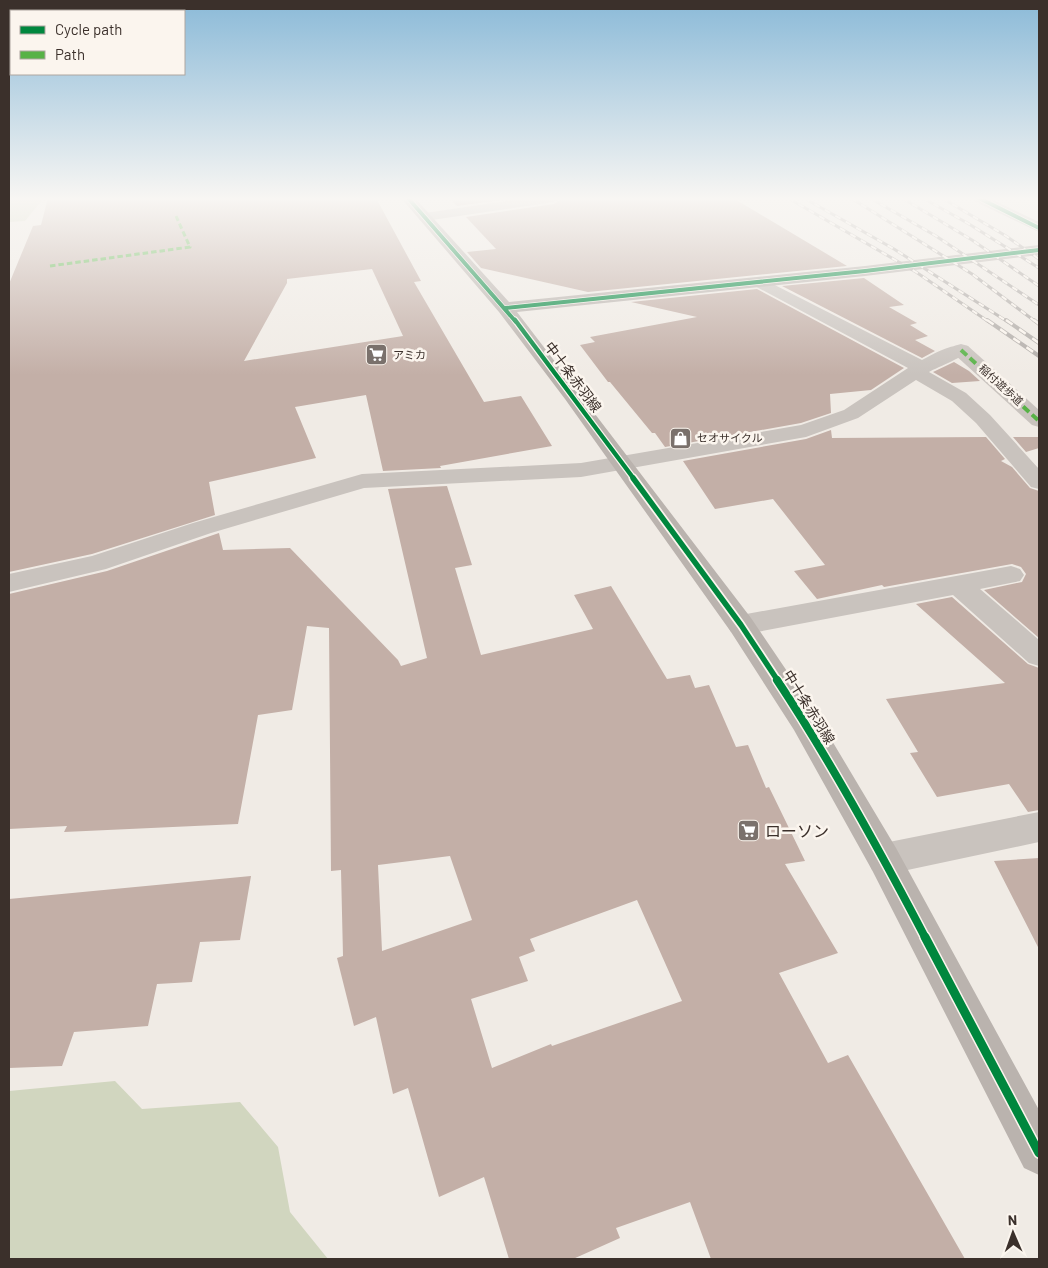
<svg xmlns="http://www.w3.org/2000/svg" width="1048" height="1268" font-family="Barlow,'Noto Sans JP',sans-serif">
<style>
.green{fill:#d1d6bf}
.building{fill:#c3afa7;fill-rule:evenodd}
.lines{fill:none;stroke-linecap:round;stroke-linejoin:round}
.pedestrian{fill:#c9c3be;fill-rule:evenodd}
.minor{fill:#c9c3be;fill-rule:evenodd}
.secondary{fill:#bab3ae;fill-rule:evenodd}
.rail-far1-casing{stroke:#b1aca8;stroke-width:3}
.rail-casing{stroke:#b1aca8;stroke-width:4}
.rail-far1{stroke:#fbf5ee;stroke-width:2;stroke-dasharray:6;stroke-linecap:butt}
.rail{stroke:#fbf5ee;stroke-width:2.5;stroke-dasharray:8;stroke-linecap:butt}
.quiet-far1{stroke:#57b246;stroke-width:3;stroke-dasharray:5.5 3;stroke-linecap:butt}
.quiet{stroke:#57b246;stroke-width:4;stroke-dasharray:8 4;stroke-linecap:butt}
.cycleway-far4-casing{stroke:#fbf5ee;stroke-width:5.5}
.cycleway-far3-casing{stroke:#fbf5ee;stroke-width:7}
.cycleway-far2-casing{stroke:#fbf5ee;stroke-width:9}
.cycleway-far1-casing{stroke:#fbf5ee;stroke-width:11}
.cycleway-casing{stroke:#fbf5ee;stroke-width:12}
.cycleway-far4{stroke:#00873e;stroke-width:4}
.cycleway-far3{stroke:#00873e;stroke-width:4.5}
.cycleway-far2{stroke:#00873e;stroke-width:5.5}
.cycleway-far1{stroke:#00873e;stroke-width:8}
.cycleway{stroke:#00873e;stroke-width:9}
.labels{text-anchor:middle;stroke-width:5;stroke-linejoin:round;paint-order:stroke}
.far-poi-label{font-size:11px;fill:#3b302b;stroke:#fbf5ee;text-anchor:start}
.far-street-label{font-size:11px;fill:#3b302b;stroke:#fbf5ee}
.street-label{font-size:14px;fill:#3b302b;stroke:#fbf5ee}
.near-poi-label{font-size:16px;fill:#3b302b;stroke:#fbf5ee;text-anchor:start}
</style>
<rect width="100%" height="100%" fill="#f0ebe5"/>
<path class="green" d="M44 198 25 221 9 222V199Z
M115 1081 142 1109 240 1102 278 1147 290 1212 328 1259H9V1091Z"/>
<path class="building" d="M48 198H376L421 281 414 282 484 402 521 396 552 446 440 466 441 468 383 471 366 395 295 407 316 458 209 482 215 515 92 554 9 572V284L33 226 41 225ZM372 269 403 336 244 361 287 283V279Z
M449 198H515L457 206Z
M563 198H733L847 266 588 292 481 268 467 252 496 249 466 217 554 204Z
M864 278 904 305 889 307 917 323 910 325 928 336 915 340 935 351 922 358 782 286Z
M757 289 904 368 871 390 830 394 831 413 801 423 665 447 655 433H652L610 382H608L580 345 595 342 590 337 697 317 631 302Z
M954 362 969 371 980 381 952 383 933 372Z
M831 430 832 438 986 437 1005 459 1001 461 1012 467 1030 488 1039 491V638L984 590 1022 582 1026 574 1021 567 1012 564 895 585 884 587 882 585 817 599 794 571 825 565 773 499 715 509 683 461 806 439Z
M1013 437H1039V448L1026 452Z
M447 486 472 565 455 568 481 655 593 629 574 595 611 586 667 679 690 675 695 688 709 685 736 747 748 745 766 788 769 787 805 861 785 864 838 953 779 973 828 1063 848 1055 965 1259H711L690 1202 616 1228 620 1238 573 1259H509L484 1177 439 1197 408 1088 393 1094 376 1017 354 1026 337 958 343 956 341 870 331 871 329 628 307 626 292 710 258 715 238 824 64 832 67 826 9 829V594L107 571 219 533 223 550 290 548 398 660 401 666 427 658 388 489ZM450 856 472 920 382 951 378 865ZM637 900 682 1001 552 1046 551 1044 492 1068 471 999 528 981 519 957 535 951 530 939Z
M952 597 1028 664 1039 668V810L1028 812 1009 784 937 797 910 753 918 752 886 699 1005 683 916 604Z
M1039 858V949L994 861Z
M251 876 240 940 200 942 192 982 157 984 148 1026 74 1032 62 1066 9 1068V899Z"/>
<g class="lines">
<path class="pedestrian" d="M961 344 968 346 1039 410V427L1032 425 954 354 952 350 954 346Z"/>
<path class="minor" d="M527 198H561L554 202 425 221 420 220 418 217 420 214 425 213Z
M972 198H989L1039 222V232L974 201Z
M759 277 922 360C935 353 953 342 968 346L970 350C966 356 938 367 929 372L966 393 990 415 1039 469V489L1031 487 976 423 952 401 916 380 858 418 806 437 581 477 364 488 211 533 106 569 9 592V574L92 556 193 523 362 474 581 463 801 425 844 410 908 368 753 285 751 282 753 279Z
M1011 566 1020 569 1024 575 1020 581 980 589 1039 640V666L1029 663 953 595 741 635 731 632 727 625 731 618 741 615Z
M1039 812V842L884 875 872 870 867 859 872 848 884 843Z"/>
<path class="secondary" d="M401 198H415L509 302 865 266 1039 245V255L865 276 517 312 751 618 816 714 896 848 1039 1110V1175L1024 1168 872 870 794 730 731 632 565 399 499 312Z"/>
<defs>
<path id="rail-far1" d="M788 198 916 272 989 322
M804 198 894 249 1008 322
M851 198 972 274 1036 322
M870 198 936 236 1039 305
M902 198 972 240 1039 286
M923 198 969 224 1039 268
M942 198 1006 236 1039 259"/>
<path id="rail" d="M987 320 1039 356
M1006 320 1039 343
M1034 320 1039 324"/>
</defs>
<use href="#rail-far1" class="rail-far1-casing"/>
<use href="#rail" class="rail-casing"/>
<use href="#rail-far1" class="rail-far1"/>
<use href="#rail" class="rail"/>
<path class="quiet-far1" d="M50 266 190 247 176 216"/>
<path class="quiet" d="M961 350 1039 421"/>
<defs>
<path id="cycleway-far4" d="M408 198 516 322
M979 198 1039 228
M505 308 865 271 1039 250"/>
<path id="cycleway-far3" d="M515 320 634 479"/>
<path id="cycleway-far2" d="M633 478 741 625 778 681"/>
<path id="cycleway-far1" d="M777 680C832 763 880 851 926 939"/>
<path id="cycleway" d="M925 937 1039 1153"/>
</defs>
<use href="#cycleway-far4" class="cycleway-far4-casing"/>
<use href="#cycleway-far3" class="cycleway-far3-casing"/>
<use href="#cycleway-far2" class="cycleway-far2-casing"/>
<use href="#cycleway-far1" class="cycleway-far1-casing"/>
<use href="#cycleway" class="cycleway-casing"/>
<use href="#cycleway-far4" class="cycleway-far4"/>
<use href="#cycleway-far3" class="cycleway-far3"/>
<use href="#cycleway-far2" class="cycleway-far2"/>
<use href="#cycleway-far1" class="cycleway-far1"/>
<use href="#cycleway" class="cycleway"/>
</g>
<linearGradient id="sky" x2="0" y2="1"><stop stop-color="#8bbad8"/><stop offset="0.53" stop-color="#f8f6f3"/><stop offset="1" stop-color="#f8f6f3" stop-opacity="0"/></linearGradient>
<rect width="1048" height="375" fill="url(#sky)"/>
<defs>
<symbol id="supermarket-square" viewBox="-11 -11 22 22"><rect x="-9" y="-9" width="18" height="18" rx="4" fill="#7a716c" stroke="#fbf5ee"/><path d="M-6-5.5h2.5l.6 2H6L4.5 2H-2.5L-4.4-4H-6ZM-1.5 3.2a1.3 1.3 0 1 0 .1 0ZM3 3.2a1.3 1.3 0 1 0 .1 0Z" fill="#fff"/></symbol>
<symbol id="shop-square" viewBox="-11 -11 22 22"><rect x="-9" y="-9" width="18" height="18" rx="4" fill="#7a716c" stroke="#fbf5ee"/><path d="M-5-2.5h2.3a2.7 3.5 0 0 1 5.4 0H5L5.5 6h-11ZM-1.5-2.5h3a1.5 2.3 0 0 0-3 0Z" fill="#fff"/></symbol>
</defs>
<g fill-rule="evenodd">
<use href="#supermarket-square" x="364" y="342" width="25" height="25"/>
<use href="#shop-square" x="668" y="426" width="25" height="25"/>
<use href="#supermarket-square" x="736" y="818" width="25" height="25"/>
</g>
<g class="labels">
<g class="far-poi-label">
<text x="393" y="359">アミカ</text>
<text x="697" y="442">セオサイクル</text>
</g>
<g class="far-street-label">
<text transform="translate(1001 385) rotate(42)" y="4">稲付遊歩道</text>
</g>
<g class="street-label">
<text transform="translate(573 377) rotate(53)" y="5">中十条赤羽線</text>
<text transform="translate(809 707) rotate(58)" y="5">中十条赤羽線</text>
</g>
<g class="near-poi-label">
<text x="765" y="837">ローソン</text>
</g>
</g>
<rect width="1048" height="1268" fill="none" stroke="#3b302b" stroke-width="20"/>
<rect x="10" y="10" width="175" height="65" fill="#fbf5ee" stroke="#aea6a0"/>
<rect x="20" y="26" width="25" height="8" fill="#00873e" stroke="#aea6a0"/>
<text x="55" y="35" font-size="15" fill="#3b302b">Cycle path</text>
<rect x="20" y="51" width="25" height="8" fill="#57b246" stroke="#aea6a0"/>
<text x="55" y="60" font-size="15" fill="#3b302b">Path</text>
<g transform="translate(1013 1233) rotate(358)" stroke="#fbf5ee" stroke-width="4" paint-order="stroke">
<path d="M0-4L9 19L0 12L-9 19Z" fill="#3b302b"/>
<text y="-8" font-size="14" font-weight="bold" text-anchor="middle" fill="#3b302b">N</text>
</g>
</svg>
